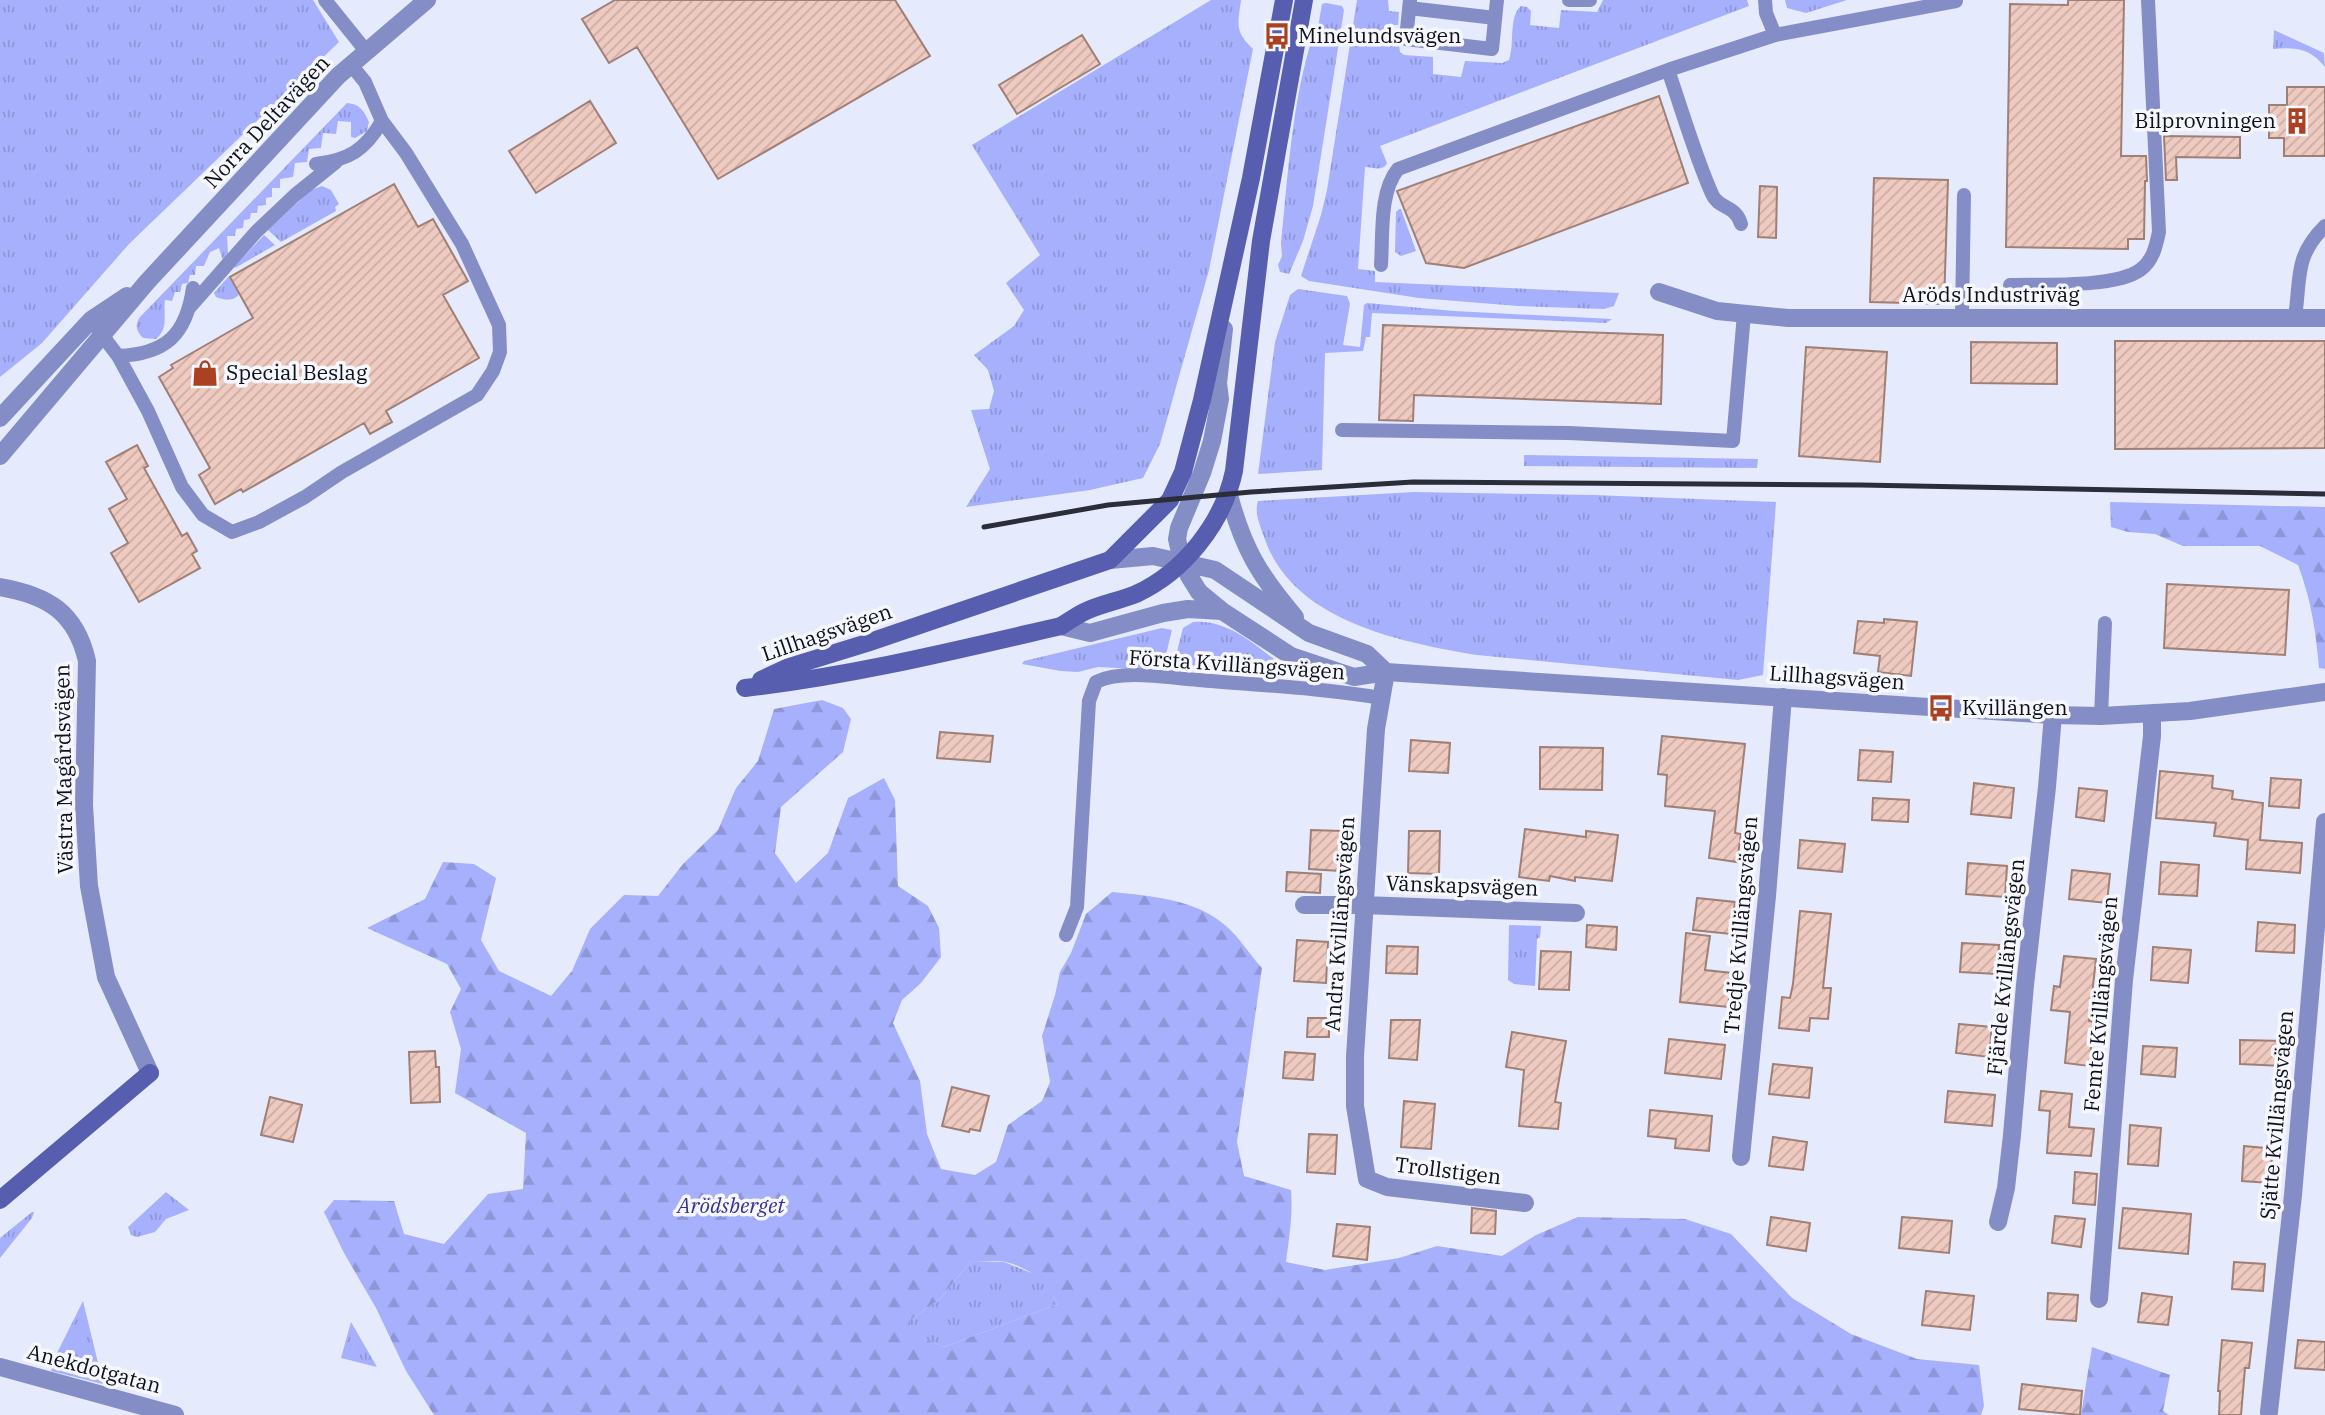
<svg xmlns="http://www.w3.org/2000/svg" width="2325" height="1415" font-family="'IBM Plex Serif',serif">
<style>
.grass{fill:url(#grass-tufts)}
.forest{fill:url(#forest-firs);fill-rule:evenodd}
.building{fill:url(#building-hatch);stroke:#a07f75;stroke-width:2}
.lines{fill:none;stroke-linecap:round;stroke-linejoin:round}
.service{stroke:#858dc6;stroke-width:14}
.minor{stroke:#858dc6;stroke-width:18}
.tertiary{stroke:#858dc6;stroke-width:18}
.secondary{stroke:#575eb0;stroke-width:18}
.rail{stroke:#2b2e39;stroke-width:5}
.labels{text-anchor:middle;stroke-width:7;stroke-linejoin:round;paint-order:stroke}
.poi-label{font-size:21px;fill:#0d0f19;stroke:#f6f8fe;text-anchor:start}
.street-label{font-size:21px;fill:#0d0f19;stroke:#f6f8fe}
.park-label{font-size:21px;font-style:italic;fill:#343195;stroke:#f6f8fe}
</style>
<defs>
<pattern id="grass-tufts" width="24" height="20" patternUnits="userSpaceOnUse" patternTransform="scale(1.75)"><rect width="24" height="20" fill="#a6b0fd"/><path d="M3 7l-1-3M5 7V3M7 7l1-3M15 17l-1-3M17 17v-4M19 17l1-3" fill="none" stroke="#8e96d8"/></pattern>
<pattern id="forest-firs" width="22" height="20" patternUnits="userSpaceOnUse" patternTransform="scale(1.75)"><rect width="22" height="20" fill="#a6b0fd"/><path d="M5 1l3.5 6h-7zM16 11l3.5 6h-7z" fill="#8e96d8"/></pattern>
<pattern id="building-hatch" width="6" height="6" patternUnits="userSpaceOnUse" patternTransform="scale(1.75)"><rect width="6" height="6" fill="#eecac0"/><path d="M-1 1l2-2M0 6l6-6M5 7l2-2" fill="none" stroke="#cbaca4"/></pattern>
</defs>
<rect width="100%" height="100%" fill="#e6eafd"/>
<path class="grass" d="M0 0H313L339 42 129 244 42 343 0 377Z
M1211 0H1241C1238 24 1234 31 1253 49L1209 270 1160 444 1143 478 1090 490 966 507 990 469 971 410 989 409 994 391 988 370 974 355 1014 326 1024 310 1006 283 1040 255 972 145Z
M1357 0H1388L1389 11 1399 12 1398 25H1394L1393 38H1398L1400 52 1404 55 1433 57V74L1461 77 1465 61 1502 63 1509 60C1515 44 1508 17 1521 6L1527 7 1531 11 1530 25 1559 28 1561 10 1597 12 1603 0H1747L1749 6 1380 146 1387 163C1383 172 1373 167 1365 167L1358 269 1375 271V282L1619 293 1614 306 1604 309 1518 306 1419 298 1309 281 1301 276 1321 215 1327 190Z
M1785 0H1847L1806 13 1787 8Z
M1326 3 1342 6 1344 10 1313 206 1303 241 1289 274 1280 272 1278 265 1282 256 1281 243C1288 174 1292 102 1313 35L1317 33 1322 4Z
M2274 30 2324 53 2325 67C2310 48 2295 47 2273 49Z
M347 103C360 104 364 111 369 122L367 131 355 138 351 137V122L338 121 336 134 323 133 321 148 309 149 307 162 295 163 293 177 280 179V188H272V197L266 198V205L258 206 257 213H251L250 219 244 220 243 228 236 229 235 236H227L228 254 223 261 219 248 210 252 204 266H196L195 275H190L188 283 182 284 180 292H175L172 301 165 300C163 316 169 328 156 339L143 338C136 331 134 324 141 316Z
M322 186 331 190 339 204 335 207 336 211 281 242 268 230 311 190Z
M1399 209H1401L1416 251 1401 256 1395 252 1396 212Z
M264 235 275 245 235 268V266Z
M229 276 239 294C234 302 223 300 216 297L214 293Z
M1298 289 1347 296 1350 304 1343 345 1360 347 1364 305 1367 303 1454 311 1612 319 1606 323 1372 313 1370 337H1366L1363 351 1325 353 1322 470 1258 474 1275 342 1290 295Z
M1524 455 1758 459 1757 468 1524 466Z
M1414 492 1593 495 1776 502 1763 675 1738 680 1477 655C1400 642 1292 621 1264 537 1260 525 1254 513 1258 501Z
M1193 622C1227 619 1254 644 1279 663L1278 667 1265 671 1175 670 1173 667 1183 628Z
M1162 628 1172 630 1171 634 1163 667 1157 670 1098 667 1078 672 1061 671 1022 664 1024 661Z
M1509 925 1541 926 1540 937 1537 939 1535 986 1514 984 1508 980Z
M166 1192 189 1210 166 1219 155 1232 137 1237 131 1235 128 1227Z
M32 1212H34L32 1218 0 1258V1238Z
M971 1261 1004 1262 1037 1275 1048 1286 1058 1304 944 1347 911 1333 910 1320 940 1299Z
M83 1301 98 1363 107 1372 108 1376 103 1384 51 1371 56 1355Z
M351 1322 377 1367 341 1358Z"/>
<path class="forest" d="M2110 502 2325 507V669L2319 668C2316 632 2311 599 2298 565L2260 546H2183L2155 534 2128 532 2111 527Z
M822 700 843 708 851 719 843 752 781 807 775 853 796 883 828 853 848 798 884 778 895 800 898 886 928 906 939 928 941 957 921 983 902 1000 893 1023 920 1081 927 1134 941 1169 975 1175 996 1162 1008 1125 1042 1101 1050 1082 1042 1036 1055 995 1060 972 1071 953 1086 914 1112 892C1151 896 1196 899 1226 926 1240 938 1250 955 1262 968L1237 1142 1244 1176 1291 1190C1293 1215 1289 1238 1286 1262L1325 1270 1399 1258 1437 1246 1502 1256 1536 1235 1578 1217 1685 1219 1731 1234 1792 1298 1851 1334 1917 1359 1979 1365 1984 1406 1981 1415H434L406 1371 376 1308 344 1253 324 1212 334 1200 394 1201 404 1234 444 1244 488 1194 523 1189 526 1133 455 1093 461 1049 450 1012 461 989 447 964 367 928 425 899 443 862 474 864 496 878 481 940 499 971 551 996 572 971 590 929 624 895 658 896 683 864 718 830 736 788 758 761 774 709ZM971 1261C982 1262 996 1260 1006 1262 1032 1269 1046 1281 1058 1304L944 1347 912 1333 910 1320 940 1299Z
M2092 1347 2170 1375 2163 1411 2169 1415H2081Z"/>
<path class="building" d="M615 0H895L930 56 718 179 637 47 609 63 582 19Z
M2068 0H2124L2121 156H2146L2147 181H2145L2144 239H2128V249L2006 247 2010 4 2068 5Z
M1082 35 1100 64 1017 114 999 85Z
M2287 87H2325V156H2284V138H2269V105H2287Z
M1659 96 1688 183 1464 268 1426 263 1397 191Z
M590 101 616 143 536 193 509 151Z
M2164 136 2240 137V158L2176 157 2177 180H2166Z
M1874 178 1948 180 1944 304 1870 302Z
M394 184 418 227 433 219 468 281 443 295 479 358 386 411 392 422 370 434 364 423 243 492 241 489 215 504 199 475 210 468 159 377 173 368 171 365 253 318 230 277Z
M1760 186 1777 187 1776 238 1758 237Z
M1383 325 1663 335 1661 404 1414 395 1413 421 1379 420Z
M2115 341H2325V448L2115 449Z
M1971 342 2057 343V384L1971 383Z
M1806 347 1887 352 1880 462 1799 456Z
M137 445 148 466 144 468 182 536 187 533 197 551 192 554 200 568 139 602 111 553 128 543 109 509 127 499 106 462Z
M2167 584 2289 590 2285 655 2164 648Z
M1884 619 1917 622 1911 676 1878 672 1880 656 1854 653 1858 621 1884 623Z
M940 732 993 736 990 762 937 758Z
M1662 736 1745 744 1735 833 1741 834 1737 862 1709 858 1715 811 1665 806 1667 775 1658 774Z
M1411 740 1450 743 1448 773 1409 771Z
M1540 747 1603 748 1602 790 1540 789Z
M1860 750 1893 752 1891 782 1858 780Z
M2160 771 2213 776 2212 788 2233 791 2232 799 2263 803 2260 840 2302 843 2300 873 2246 869 2248 840 2214 836 2216 823 2156 818Z
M2271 778 2301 780 2299 808 2269 806Z
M1974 783 2014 788 2011 818 1971 814Z
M2079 788 2107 791 2104 821 2076 817Z
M1873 798 1909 800 1908 822 1872 820Z
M1525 829 1586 837V831L1618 835 1612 881 1575 877V881L1550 876 1549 881 1519 877Z
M1311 830 1342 831 1340 871 1309 869Z
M1409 831H1440L1439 874 1408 873Z
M1800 840 1845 844 1842 872 1798 868Z
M2161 862 2199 865 2197 896 2159 894Z
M1968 863 2007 866 2005 897 1966 894Z
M2072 870 2110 874 2107 903 2069 899Z
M1287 872 1321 874 1320 893 1286 891Z
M1697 898 1735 902 1731 934 1693 930Z
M1800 911 1831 914 1823 988H1831L1828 1019 1810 1018 1809 1031 1779 1028 1782 997 1790 998 1793 984Z
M2258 922 2295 925 2294 953 2256 951Z
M1587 925 1617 927 1616 950 1586 947Z
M1686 933 1710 936 1705 970 1732 973 1728 1007 1680 1002Z
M1297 940 1328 942 1326 983 1294 981Z
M1962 943 1999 945 1997 974 1960 972Z
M1387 946 1418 947 1417 974 1386 973Z
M2153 947 2191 950 2188 983 2151 980Z
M1541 951 1571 952 1569 990 1539 989Z
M2064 956 2096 959 2089 1021 2094 1022 2089 1066 2065 1063 2070 1012 2051 1010 2054 986 2060 987Z
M1308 1018H1329V1037H1307Z
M1391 1020H1420L1417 1060 1389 1058Z
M1959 1024 1992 1027 1989 1057 1956 1053Z
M1512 1032 1566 1041 1555 1102 1561 1103 1558 1129 1519 1126 1524 1070 1506 1067Z
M1669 1039 1725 1045 1721 1079 1665 1073Z
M2240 1040 2283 1041V1066L2240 1064Z
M2143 1046 2177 1048 2175 1077 2141 1074Z
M435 1051 436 1067H439L440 1102 411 1103 409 1052Z
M1285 1052 1315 1054 1313 1080 1283 1078Z
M1773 1064 1812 1068 1809 1098 1769 1094Z
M952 1087 989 1096 980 1131 970 1129 969 1132 942 1126Z
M1948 1091 1995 1095 1992 1126 1945 1122Z
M2041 1091 2072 1094 2069 1127 2094 1129 2091 1156 2047 1153 2050 1111 2039 1110Z
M270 1097 302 1105 293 1142 261 1135Z
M1404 1101 1435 1104 1431 1149 1401 1147Z
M1650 1110 1712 1116 1709 1151 1675 1148 1676 1139 1648 1136Z
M2130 1125 2161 1128 2158 1166 2128 1164Z
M1309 1134 1337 1135 1335 1174 1307 1172Z
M1773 1137 1807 1142 1803 1170 1769 1166Z
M2244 1146 2265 1148V1155L2272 1156 2270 1183 2242 1181Z
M2075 1172 2097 1174 2095 1205 2073 1203Z
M1472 1208 1496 1211 1495 1234 1471 1233Z
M2123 1208 2191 1214 2188 1254 2119 1248Z
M2055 1216 2085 1219 2081 1247 2052 1243Z
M1771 1217 1810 1223 1806 1251 1767 1245Z
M1902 1217 1952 1221 1949 1253 1899 1248Z
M1337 1224 1370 1227 1367 1260 1333 1256Z
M2234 1262 2265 1264 2263 1291 2232 1289Z
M1926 1291 1974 1296 1970 1330 1922 1325Z
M2048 1293 2078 1295 2076 1321 2047 1319Z
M2142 1293 2172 1297 2168 1325 2138 1322Z
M2222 1340 2252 1343 2249 1368H2245L2241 1415H2219L2220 1391H2218Z
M2298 1340 2325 1342V1370L2295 1368Z
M2022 1384 2082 1391 2080 1415 2019 1409Z"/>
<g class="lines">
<path class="service" d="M325 0 366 51
M1410 0 1406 39 1492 49 1497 0
M1569 0H1590
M1765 0 1766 13 1775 35
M1409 8 1495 18
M1668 70C1682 110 1695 156 1712 194 1718 209 1736 205 1741 224
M316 164C349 160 365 150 382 121
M1381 265C1383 236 1379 192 1398 169L1668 70 1775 35 1956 1
M2010 285C2041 284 2115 288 2140 270 2153 261 2156 246 2159 232L2148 0
M190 307 256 232 295 195 336 162
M1962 317 1964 195
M2295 317C2301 277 2294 257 2325 226
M96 327 118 356C166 354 186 335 193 288
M118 356 148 411 182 487 203 515 232 532 259 522 305 497 342 472 477 395 493 371 500 352 499 325 462 244 406 153 382 121 365 82 352 66
M1342 430 1569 433 1733 441 1744 314
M2101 716 2105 623
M1066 935 1077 907 1089 701 1096 682C1122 669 1169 678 1198 680 1257 685 1323 688 1381 698"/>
<path class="minor" d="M1659 292 1717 311 1788 318H2325
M0 418 91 320 127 296
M0 456 147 282 338 76 427 0
M0 587C47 595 76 612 87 661L84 805 89 886 106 977 150 1073
M1386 672 1376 729 1355 1056V1106L1367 1179 1387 1187 1525 1203
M1304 905H1363L1576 913
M1741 1157 1767 896 1783 697
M1998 1222 2006 1188 2012 1135 2025 985 2047 787 2053 715
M2099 1299 2124 980 2152 736V714
M0 1367 175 1415
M2269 1412 2293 1195 2325 822"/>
<path class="tertiary" d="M1224 329 1218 383 1220 399 1212 441 1202 473 1179 528 1177 539 1182 561 1189 576 1199 592 1222 611 1291 656 1354 677 1386 672 2053 715 2101 716 2190 711 2325 692
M1229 495C1243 548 1259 575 1295 617
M1110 560 1153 556 1215 570 1309 633 1367 654 1386 672
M1061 626 1090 633 1163 613 1188 609 1222 611"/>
<path class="secondary" d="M761 680 789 667 867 643 1110 560 1170 500 1183 472 1202 400 1251 178 1284 0
M745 688C852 676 957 650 1061 626 1069 621 1076 616 1084 612 1100 604 1119 601 1136 594 1184 572 1223 523 1234 471L1261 241 1304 0
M0 1200 150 1073"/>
<path class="rail" d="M984 527 1108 505 1251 492 1413 482 1861 485 2325 494"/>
</g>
<defs>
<symbol id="bus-bare" viewBox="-9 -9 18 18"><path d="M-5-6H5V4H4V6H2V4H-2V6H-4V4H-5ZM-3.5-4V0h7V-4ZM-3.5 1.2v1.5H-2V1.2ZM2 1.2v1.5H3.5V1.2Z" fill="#aa4222" stroke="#f6f8fe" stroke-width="2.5" paint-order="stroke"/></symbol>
<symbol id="building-bare" viewBox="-9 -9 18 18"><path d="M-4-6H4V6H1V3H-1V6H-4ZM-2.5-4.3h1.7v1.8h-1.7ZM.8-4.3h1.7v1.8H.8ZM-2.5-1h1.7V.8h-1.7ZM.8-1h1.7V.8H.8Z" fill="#aa4222" stroke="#f6f8fe" stroke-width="2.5" paint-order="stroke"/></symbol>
<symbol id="shop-bare" viewBox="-9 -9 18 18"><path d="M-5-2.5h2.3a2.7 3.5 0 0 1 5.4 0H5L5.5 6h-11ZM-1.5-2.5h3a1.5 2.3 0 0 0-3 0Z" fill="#aa4222" stroke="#f6f8fe" stroke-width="2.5" paint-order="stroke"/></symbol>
</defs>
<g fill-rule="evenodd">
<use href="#bus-bare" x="1258" y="17" width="38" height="38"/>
<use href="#building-bare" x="2278" y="102" width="38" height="38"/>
<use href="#shop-bare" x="186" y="354" width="38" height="38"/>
<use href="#bus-bare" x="1922" y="689" width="38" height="38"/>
</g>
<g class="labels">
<g class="poi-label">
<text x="1298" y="43">Minelundsvägen</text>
<text x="2276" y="128" text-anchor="end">Bilprovningen</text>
<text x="226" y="380">Special Beslag</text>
<text x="1962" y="715">Kvillängen</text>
</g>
<g class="street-label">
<text transform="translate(267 122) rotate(-47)" y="7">Norra Deltavägen</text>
<text x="1991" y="302">Aröds Industriväg</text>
<text transform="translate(827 633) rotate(-19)" y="7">Lillhagsvägen</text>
<text transform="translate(1237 665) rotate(4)" y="7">Första Kvillängsvägen</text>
<text transform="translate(1837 678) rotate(4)" y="7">Lillhagsvägen</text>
<text transform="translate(64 769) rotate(-91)" y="7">Västra Magårdsvägen</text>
<text transform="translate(1462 886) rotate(2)" y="7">Vänskapsvägen</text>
<text transform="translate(1340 924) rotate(-86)" y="7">Andra Kvillängsvägen</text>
<text transform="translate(1741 925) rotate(-85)" y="7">Tredje Kvillängsvägen</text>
<text transform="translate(2006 967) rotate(-84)" y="7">Fjärde Kvillängsvägen</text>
<text transform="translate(2101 1004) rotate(-85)" y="7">Femte Kvillängsvägen</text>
<text transform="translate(2277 1115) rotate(-85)" y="7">Sjätte Kvillängsvägen</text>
<text transform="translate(1448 1171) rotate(7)" y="7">Trollstigen</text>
<text transform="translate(94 1369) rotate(15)" y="7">Anekdotgatan</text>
</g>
<g class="park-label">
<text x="731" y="1213">Arödsberget</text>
</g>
</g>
</svg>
